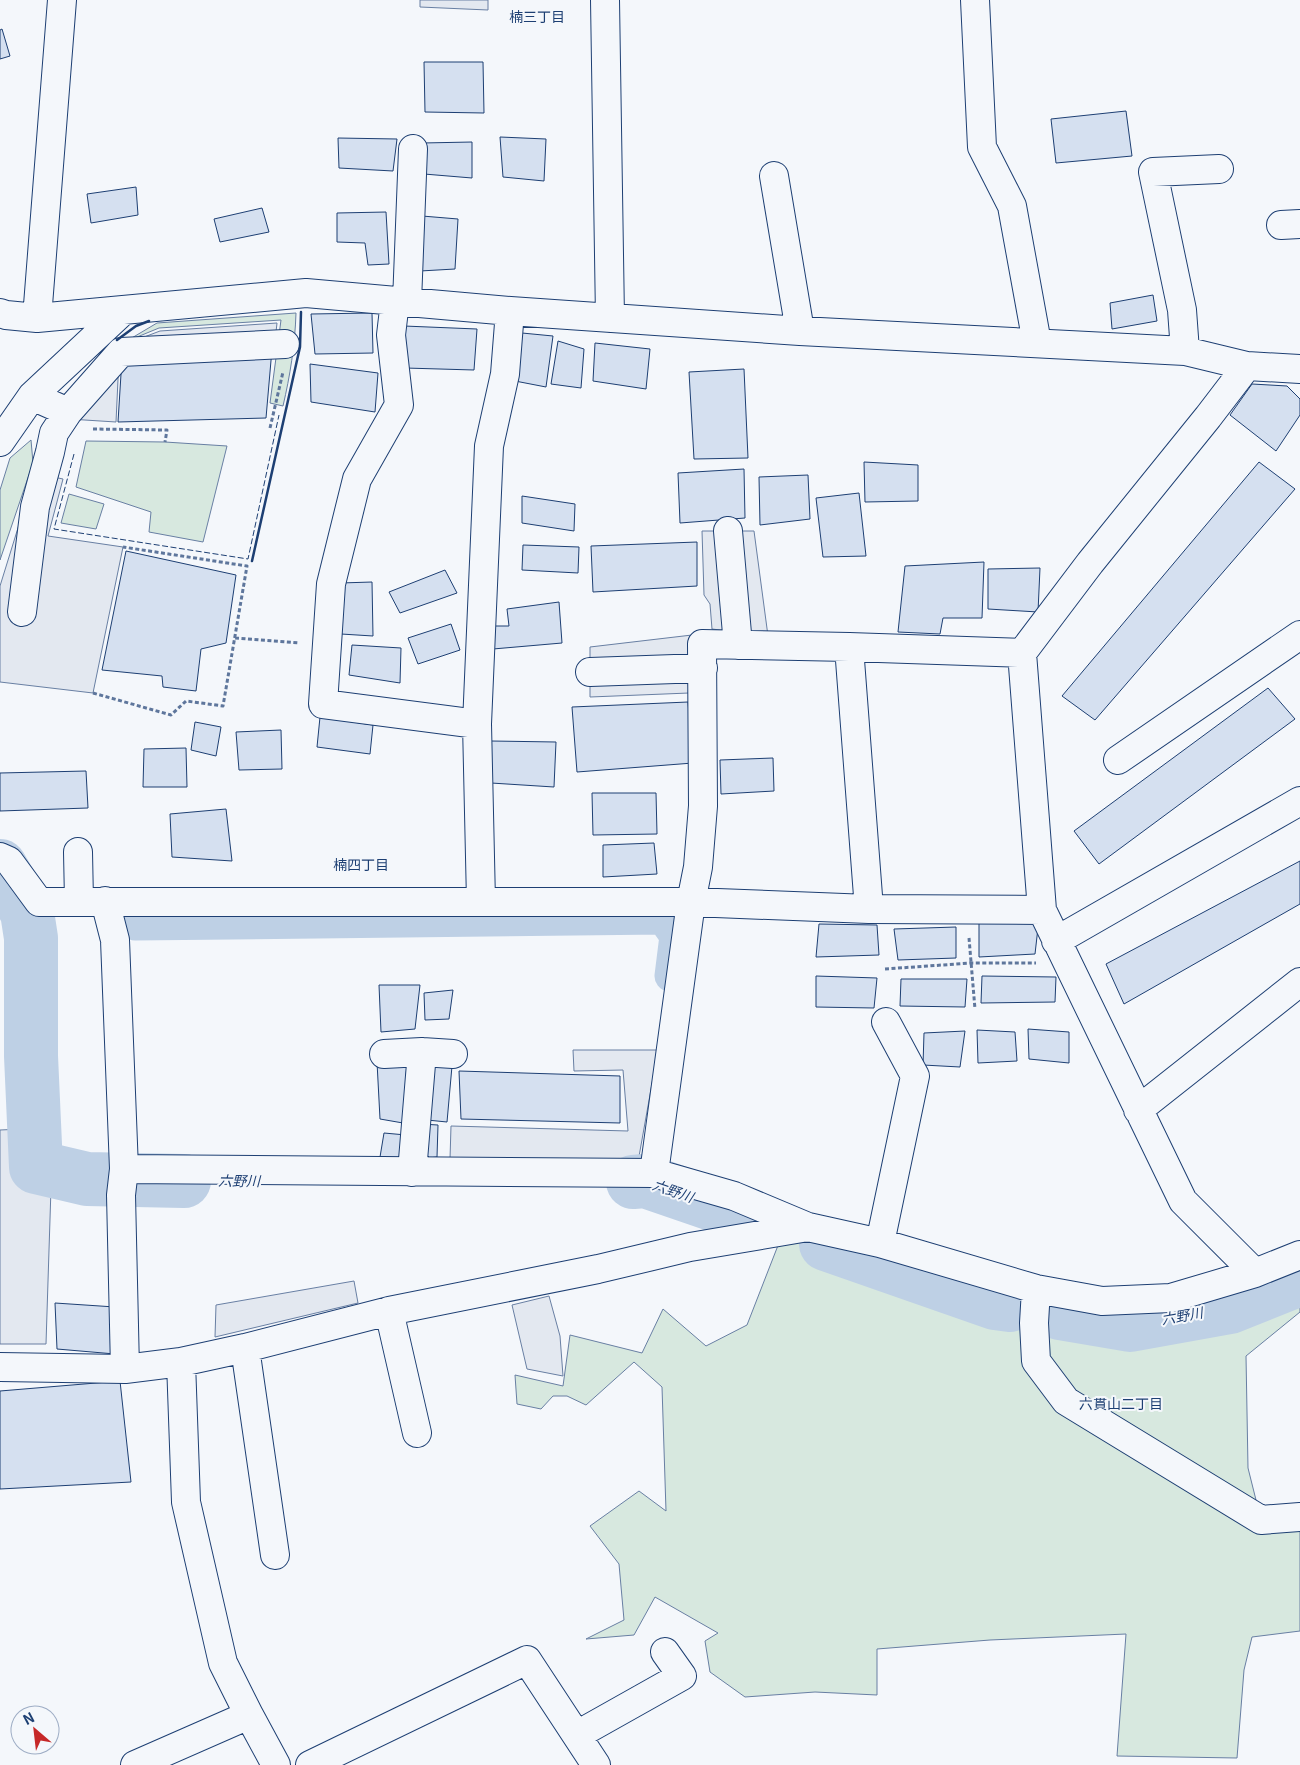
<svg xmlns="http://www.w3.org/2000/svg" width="1300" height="1765" font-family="Georgia,'Noto Sans JP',serif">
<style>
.green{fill:#d7e8df;stroke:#687fa3}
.parking{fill:#e3e8f0;stroke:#687fa3}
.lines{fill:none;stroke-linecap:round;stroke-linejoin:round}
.canal{stroke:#bed0e5;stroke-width:31}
.river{stroke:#bed0e5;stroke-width:54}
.building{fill:#d5e0f0;stroke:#1d3f73}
.minor-casing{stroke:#1d3f73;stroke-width:30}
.path{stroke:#5e769c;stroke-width:3;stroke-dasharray:4 2.5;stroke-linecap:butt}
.minor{stroke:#f4f7fb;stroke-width:28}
.fence{stroke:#1d3f73;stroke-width:1;stroke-dasharray:6 2.5;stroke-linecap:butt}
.wall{stroke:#1d3f73;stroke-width:2.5}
.labels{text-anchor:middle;stroke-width:4;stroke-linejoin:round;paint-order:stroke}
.neighbourhood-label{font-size:14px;fill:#1d3f73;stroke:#f4f7fb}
.water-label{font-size:14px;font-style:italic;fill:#1d3f73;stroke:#f4f7fb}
</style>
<rect width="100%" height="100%" fill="#f4f7fb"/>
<path class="green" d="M296 313C295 345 290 376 283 406L270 403 281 320 159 328 125 342 157 323Z
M31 440 33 463 0 560V490L10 458Z
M86 441 165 442 227 446 203 542 149 532 151 512 76 487Z
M69 494 104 504 96 529 61 523Z
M784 1230 955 1289 1034 1323H1117L1230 1307 1300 1280V1312L1246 1356 1248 1468 1261 1520 1300 1517V1631L1252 1637 1244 1670 1237 1758 1117 1756 1126 1634 990 1640 877 1649V1695L815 1692 745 1697 710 1672 705 1641 718 1633 655 1597 634 1635 586 1639 624 1620 619 1564 590 1526 639 1491 666 1511 662 1387 634 1362 586 1405 567 1396H553L541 1409 517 1404 515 1375 563 1386 570 1335 642 1353 663 1309 706 1346 747 1325Z"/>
<path class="parking" d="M420 0H488V10L420 7Z
M277 323 275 341 123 345 160 331Z
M119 358 116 422 69 419Z
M35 473 63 479 48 536 123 547 93 693 0 682V586Z
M702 531H754L768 636 712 629 710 604 704 595Z
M692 635 687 668 689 693 590 697V647Z
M573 1050H658L638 1162 450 1159 451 1126 628 1131 623 1070 574 1071Z
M22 1129 23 1186 51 1188 46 1344H0V1130Z
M354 1281 358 1303 215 1337 216 1305Z
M549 1296 560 1336 563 1376 527 1369 512 1305Z"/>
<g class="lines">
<path class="canal" d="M135 925 663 919 675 936 670 976"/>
<path class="river" d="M0 866 27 912 31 938V1056L36 1167 87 1179 184 1181
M633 1182 645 1181 747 1216
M826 1244 995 1303 1010 1305
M1059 1313 1130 1325 1230 1307 1300 1279"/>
</g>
<path class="building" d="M2 29 10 56 0 59V30Z
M424 62H483L484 113 425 112Z
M1126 111 1132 156 1056 163 1051 119Z
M500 137 546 139 544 181 503 177Z
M338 138 397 139 393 171 339 168Z
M472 142V178L424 174 422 143Z
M136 187 138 215 91 223 87 194Z
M262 208 269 232 220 242 214 219Z
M386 212 389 264 368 265 365 243 337 242V213Z
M422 216 458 219 455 269 420 271Z
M1153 295 1157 321 1112 329 1110 303Z
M372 313 373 353 315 354 311 314Z
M404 326 477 329 474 370 405 368Z
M522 333 553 336 546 387 515 381Z
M558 341 584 349 581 388 551 384Z
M595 343 650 349 646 389 593 381Z
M272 349 266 418 118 422 122 358Z
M310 364 378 373 375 412 311 402Z
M744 369 748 458 694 459 689 372Z
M1252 384 1287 386 1300 399V415L1276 451 1230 415Z
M864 462 918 465V501L865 502Z
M1259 462 1295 489 1095 720 1062 696Z
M744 469 745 518 680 523 678 473Z
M808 475 810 519 760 525 759 477Z
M859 493 866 556 823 557 816 498Z
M522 496 575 504 574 531 522 523Z
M697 542V586L593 592 591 546Z
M523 545 579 547 578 573 522 570Z
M126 551 236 575 226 643 201 649 196 691 163 687 162 676 102 670Z
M984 562 982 618H943L940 634 898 632 905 566Z
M1040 568 1038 612 988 609V569Z
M445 570 457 593 400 613 389 592Z
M372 582 373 636 341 634 340 583Z
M559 602 562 643 493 649V626H509L507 609Z
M451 624 460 650 418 664 408 638Z
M352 645 401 648 400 683 349 675Z
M1268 688 1295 719 1099 864 1074 831Z
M688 702 693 763 577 772 572 707Z
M320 717 373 725 370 754 317 747Z
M195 722 221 727 216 756 191 750Z
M281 730 282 769 239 770 236 732Z
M491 741 556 742 554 787 491 783Z
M186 748 187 787H143L144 749Z
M773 758 774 791 721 794 720 760Z
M86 771 88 808 0 811V773Z
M592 793H656L657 834 593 835Z
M226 809 232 861 172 857 170 814Z
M654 843 657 874 603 877V845Z
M1300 861V904L1124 1004 1106 964Z
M1039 919 1035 954 979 957V920Z
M819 924 877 925 879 955 816 957Z
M956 927V958L898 960 894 929Z
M816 976 877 978 874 1008 816 1007Z
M982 976 1056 977 1055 1002 981 1003Z
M901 979H967L965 1007 900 1006Z
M379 985H420L415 1029 381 1032Z
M453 990 449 1019 425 1020 424 993Z
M1028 1029 1069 1032V1063L1029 1059Z
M977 1030 1015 1032 1017 1061 978 1063Z
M965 1031 960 1067 923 1065 924 1033Z
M377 1062 407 1063 403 1123 380 1119Z
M430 1062 452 1066 447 1122 427 1120Z
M459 1071 620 1076V1123L461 1119Z
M421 1124 438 1125 437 1157 419 1159Z
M384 1133 406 1135 404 1160 380 1157Z
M55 1303 115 1307V1354L57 1349Z
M120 1381 131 1482 0 1489V1391Z"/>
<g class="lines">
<defs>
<path id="minor" d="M605 0 610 318
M975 0 982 147 1012 206 1037 343
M774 176 800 331
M1281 225 1300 224
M395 301 391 335 399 405 357 479 331 584 323 704 477 724
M407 302 413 149
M0 313 6 315 37 318 306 293 510 311 800 331 1185 351 1247 366 1300 369
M37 318 62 0
M1185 351 1182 310 1153 172 1219 169
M1247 366 1208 417 1090 563 1022 653 1042 910 1183 1201 1255 1273
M68 412 121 352 285 344
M0 442 32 396 124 310
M728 531 738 645
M22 612 35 507 50 452 54 433 68 412 32 396
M849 647 869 909
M1022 653 849 647 702 644 703 806 698 867 691 902 654 1173 734 1196 808 1227 880 1243 1036 1289 1102 1301 1171 1298 1255 1273 1300 1255
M590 672 703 668
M1118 760 1300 635
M78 852 79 901
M0 857 9 861 39 902H691L869 909 1042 910
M105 901 115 940 124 1169 121 1195 125 1369
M481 901 477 724 489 446 505 374 510 311
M1056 941 1300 801
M384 1054 422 1052 453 1054
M1138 1110 1300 982
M124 1169 654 1173
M412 1172 422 1052
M880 1243 915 1076 886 1022
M1036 1289 1034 1323 1036 1361 1066 1401 1261 1520 1300 1517
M389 1311 417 1433
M245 1348 275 1555
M181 1362 186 1502 223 1663 249 1715
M0 1367 125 1369 181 1362 245 1348 389 1311 598 1269 690 1247 808 1227
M577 1735 682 1676 665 1652
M135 1765 249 1715 276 1765
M310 1765 527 1660 596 1765"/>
</defs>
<use href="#minor" class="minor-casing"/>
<path class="path" d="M270 428 283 372
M93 429 167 430 165 442
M235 638 299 643
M93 693 171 715 186 701 223 706 247 566 123 547
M969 938 975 1009
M885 969 971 963H1036"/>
<use href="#minor" class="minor"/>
<path class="fence" d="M74 454 54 529 248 559 279 415"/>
<path class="wall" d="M117 340 136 326 149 321
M252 561 300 347 301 312"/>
</g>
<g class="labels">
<g class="neighbourhood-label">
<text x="537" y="22">楠三丁目</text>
<text x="361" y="870">楠四丁目</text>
<text x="1121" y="1409">六貫山二丁目</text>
</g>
<g class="water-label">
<text transform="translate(239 1181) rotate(1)" y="5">六野川</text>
<text transform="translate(673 1191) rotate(19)" y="5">六野川</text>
<text transform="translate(1182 1316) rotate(-10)" y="5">六野川</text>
</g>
</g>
<g transform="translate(35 1730) rotate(332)"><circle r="24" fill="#f4f7fb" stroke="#9eadc5"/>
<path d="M0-4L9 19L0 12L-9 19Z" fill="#c62828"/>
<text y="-8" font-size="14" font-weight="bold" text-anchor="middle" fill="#1d3f73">N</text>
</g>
</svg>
